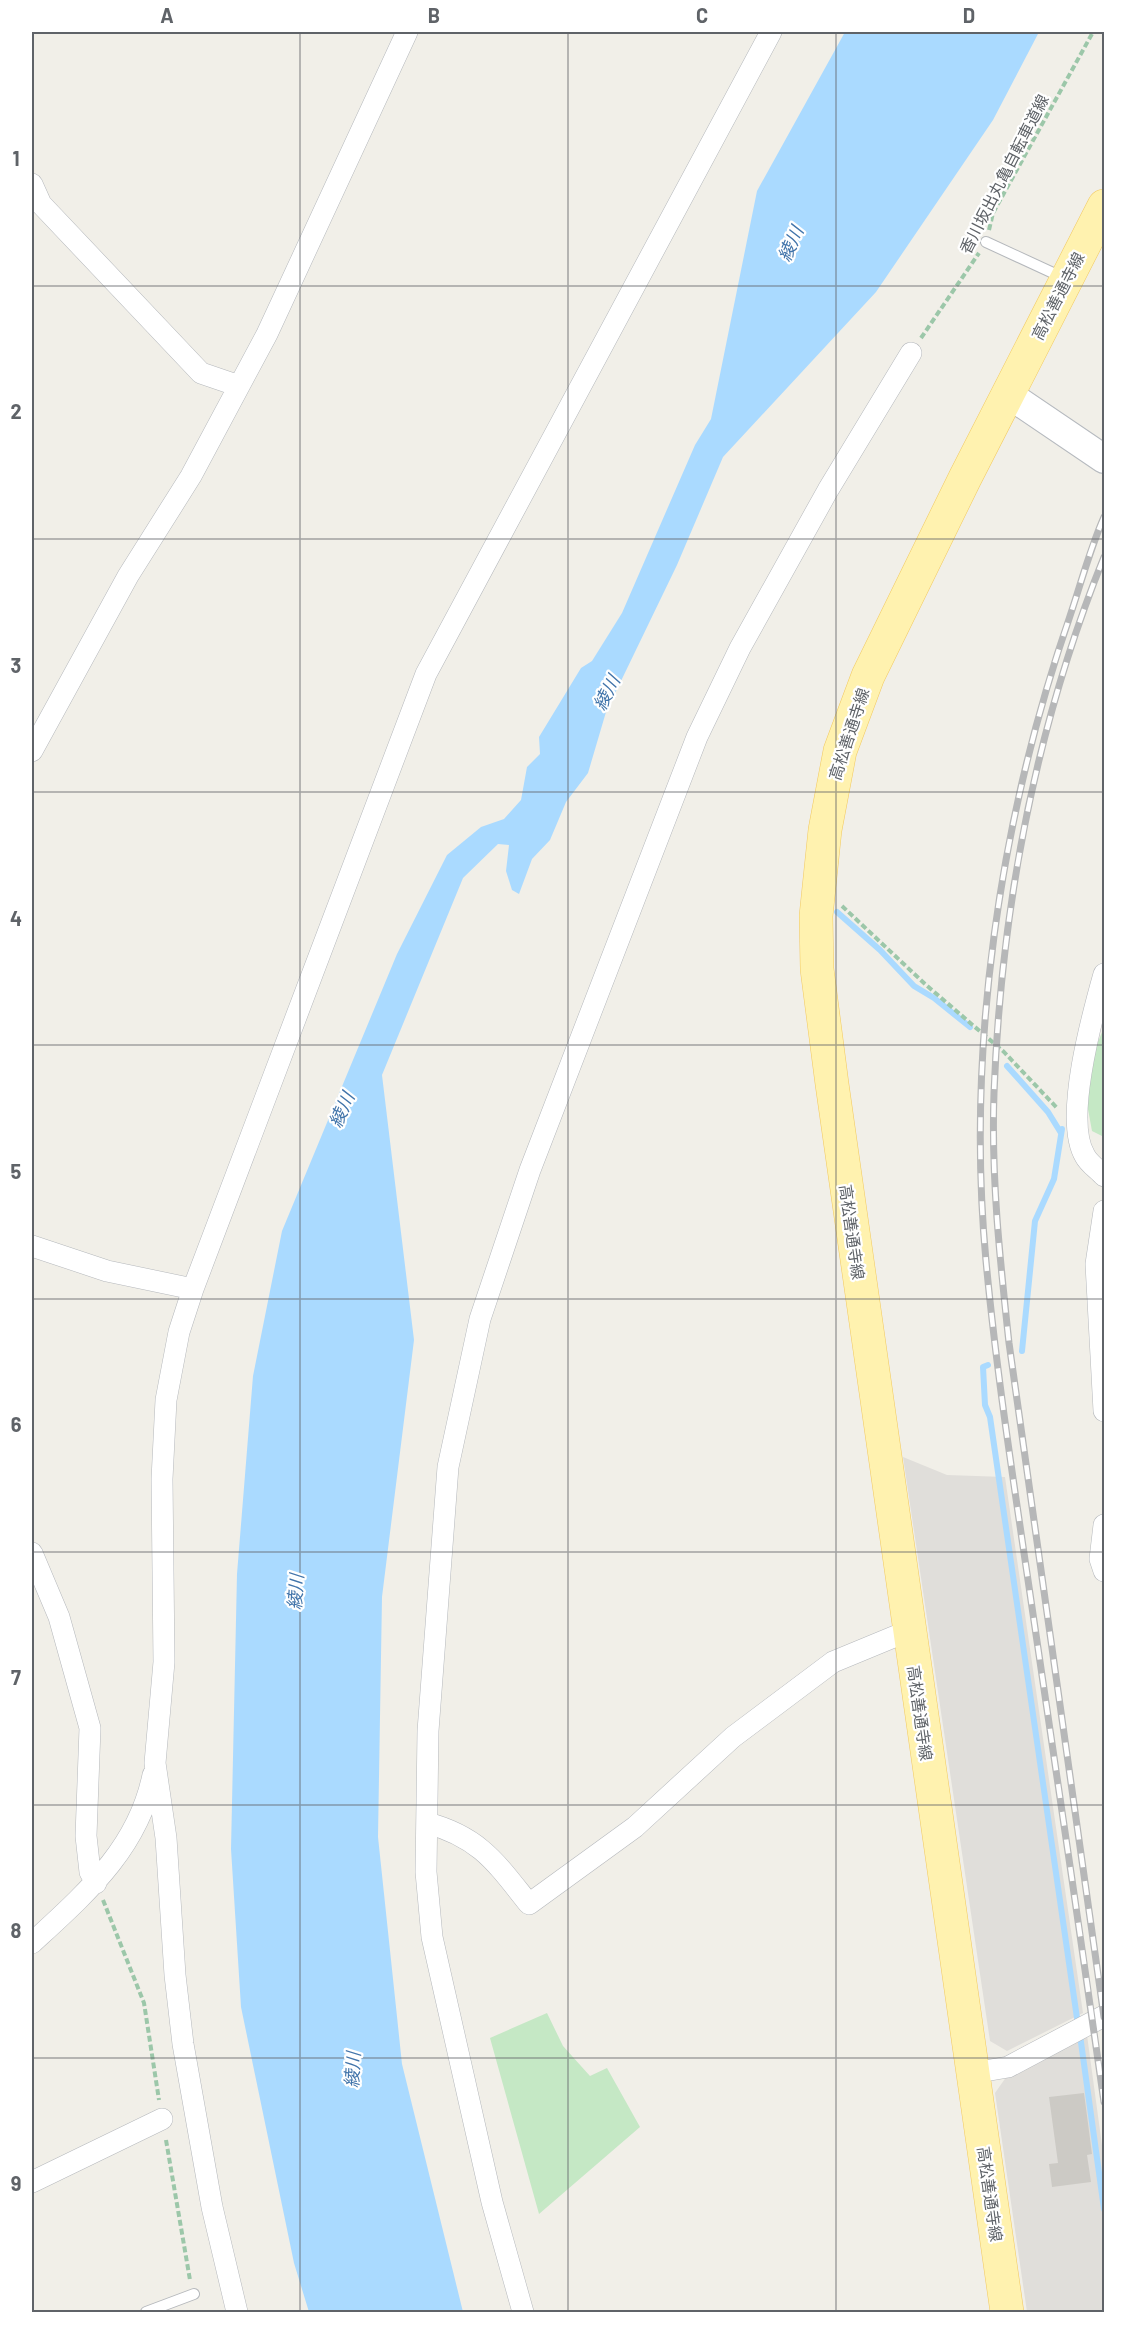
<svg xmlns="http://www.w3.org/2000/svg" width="1136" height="2344" font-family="Barlow,'Noto Sans JP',sans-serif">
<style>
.industrial{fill:#e0deda}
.green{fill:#c5e8c5}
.water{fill:#aadaff}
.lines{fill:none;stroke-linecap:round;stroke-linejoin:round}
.stream{stroke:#aadaff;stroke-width:6}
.building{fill:#cccac5}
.lane-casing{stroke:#b5b8bc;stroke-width:12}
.street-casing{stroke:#b5b8bc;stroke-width:22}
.secondary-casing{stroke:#b6babf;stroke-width:30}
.primary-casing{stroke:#f2c960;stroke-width:34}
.path{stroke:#9cc7a9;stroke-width:4;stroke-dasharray:6 3;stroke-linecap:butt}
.lane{stroke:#fff;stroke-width:10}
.street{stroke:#fff;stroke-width:21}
.secondary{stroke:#fff;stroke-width:28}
.primary{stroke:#fff2af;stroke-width:33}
.rail-casing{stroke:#b6b7b8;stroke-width:7}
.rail{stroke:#fff;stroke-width:4.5;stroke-dasharray:14;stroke-linecap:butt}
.grid{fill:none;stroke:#5f6368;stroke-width:1.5;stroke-opacity:0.55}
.labels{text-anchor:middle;stroke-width:4.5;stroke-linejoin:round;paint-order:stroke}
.street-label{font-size:16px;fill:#5f6368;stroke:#fff}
.water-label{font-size:18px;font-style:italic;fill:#4174aa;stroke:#fff}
.neatline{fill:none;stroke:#5f6368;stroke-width:2}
.grid-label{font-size:20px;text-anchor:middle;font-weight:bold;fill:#5f6368}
</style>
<rect width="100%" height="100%" fill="#f1efe8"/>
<path class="industrial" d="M903 1457 947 1475 1005 1477 1083 2013 1007 2051 990 2041Z
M1087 2035 1104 2160V2312H1027L995 2093 1009 2073Z"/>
<path class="green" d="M1103 1030 1104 1031V1137L1092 1131 1085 1093 1086 1070Z
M547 2013 563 2046 590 2076 607 2068 640 2127 539 2214 490 2038Z"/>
<path class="water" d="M845 32H1039L993 120 876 292 723 457 677 565 606 712 588 773 566 802 550 840 532 859 519 894 512 890 506 871 509 845 498 844 463 878 382 1075 414 1340 382 1597 378 1837 402 2064 463 2312H309L294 2263 241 2007 231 1849 237 1574 253 1376 282 1231 397 954 447 855 481 827 504 819 521 800 527 767 540 754 539 737 581 668 592 661 622 613 695 445 711 419 757 191Z"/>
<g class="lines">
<path class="stream" d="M837 912 880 950 914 986 934 998 970 1027
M1007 1066 1048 1112 1061 1133
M1022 1351 1035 1221 1054 1179 1062 1129
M988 1365 983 1367 985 1405 990 1417 1078 2025
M1080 2035 1104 2209"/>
</g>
<path class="building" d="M1084 2093 1092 2154 1087 2155 1091 2182 1052 2187 1049 2164 1058 2163 1049 2097Z"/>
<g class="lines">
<defs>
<path id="lane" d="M986 242 1064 278
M146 2312 194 2294"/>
<path id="street" d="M32 184 41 204 201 373 239 386
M32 751 128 576 191 476 267 334 407 32
M1104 974C1093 1013 1063 1120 1085 1156 1089 1164 1099 1170 1104 1176
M1104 1211 1096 1264 1104 1411
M32 1246 107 1271 193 1289
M1104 1525 1100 1559 1104 1571
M32 1553 59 1617 90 1728 86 1836 90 1872 96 1883
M427 1823C480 1837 497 1864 529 1904L635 1827 733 1737 833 1662 908 1631
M32 1943C85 1894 138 1849 153 1775
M973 2073 1008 2067 1104 2016
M32 2182 162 2119
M237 2312 212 2207 183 2044 175 1975 166 1838 155 1763 164 1662 162 1479 166 1400 179 1332 193 1289 426 674 771 32
M523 2312 492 2202 432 1937 426 1872 428 1731 448 1467 480 1319 530 1170 697 737 740 648 828 490 911 353"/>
<path id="secondary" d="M1008 394 1104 459"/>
<path id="primary" d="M1007 2312 832 1084 817 969 816 916 825 830 840 751 868 676 965 478 1104 206"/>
</defs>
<use href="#lane" class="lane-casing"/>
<use href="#street" class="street-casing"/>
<use href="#secondary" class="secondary-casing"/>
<use href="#primary" class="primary-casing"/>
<path class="path" d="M989 230 993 213 1093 32
M921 338 979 253
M842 906 925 984 1004 1052 1057 1108
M103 1900 144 2003 159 2100
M166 2140 190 2280"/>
<use href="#lane" class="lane"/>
<use href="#street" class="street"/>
<use href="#secondary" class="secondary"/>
<use href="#primary" class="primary"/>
<defs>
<path id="rail" d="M1104 517C1090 549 1081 583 1070 616 1000 818 966 1048 986 1261 997 1379 1016 1497 1033 1614 1057 1777 1081 1939 1104 2102
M1104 557C1035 728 1001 910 994 1093 991 1177 1000 1260 1009 1343L1104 2017"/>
</defs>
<use href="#rail" class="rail-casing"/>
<use href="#rail" class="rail"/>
</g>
<path class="grid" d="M300 32V2312M568 32V2312M836 32V2312M32 286H1104M32 539H1104M32 792H1104M32 1045H1104M32 1299H1104M32 1552H1104M32 1805H1104M32 2058H1104"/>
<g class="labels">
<g class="street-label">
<text transform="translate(1004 174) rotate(-63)" y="6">香川坂出丸亀自転車道線</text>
<text transform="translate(1058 296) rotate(-63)" y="6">高松善通寺線</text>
<text transform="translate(849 734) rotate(-72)" y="6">高松善通寺線</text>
<text transform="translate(852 1232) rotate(82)" y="6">高松善通寺線</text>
<text transform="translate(920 1713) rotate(82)" y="6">高松善通寺線</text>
<text transform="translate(990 2194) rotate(82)" y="6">高松善通寺線</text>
</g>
<g class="water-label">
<text transform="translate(791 244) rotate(-66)" y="6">綾川</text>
<text transform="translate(607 693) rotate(-63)" y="6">綾川</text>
<text transform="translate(342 1110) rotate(-66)" y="6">綾川</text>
<text transform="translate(296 1592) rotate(-86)" y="6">綾川</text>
<text transform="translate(353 2070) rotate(-87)" y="6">綾川</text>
</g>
</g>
<rect width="1136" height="2344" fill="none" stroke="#ffffff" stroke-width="66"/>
<rect x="33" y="33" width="1070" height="2278" class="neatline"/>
<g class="grid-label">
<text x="167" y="23">A</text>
<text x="434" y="23">B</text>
<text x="702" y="23">C</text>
<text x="969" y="23">D</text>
<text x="16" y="166">1</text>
<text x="16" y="419">2</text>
<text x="16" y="673">3</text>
<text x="16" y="926">4</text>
<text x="16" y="1179">5</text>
<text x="16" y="1432">6</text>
<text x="16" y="1685">7</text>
<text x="16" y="1938">8</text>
<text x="16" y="2191">9</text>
</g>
</svg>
